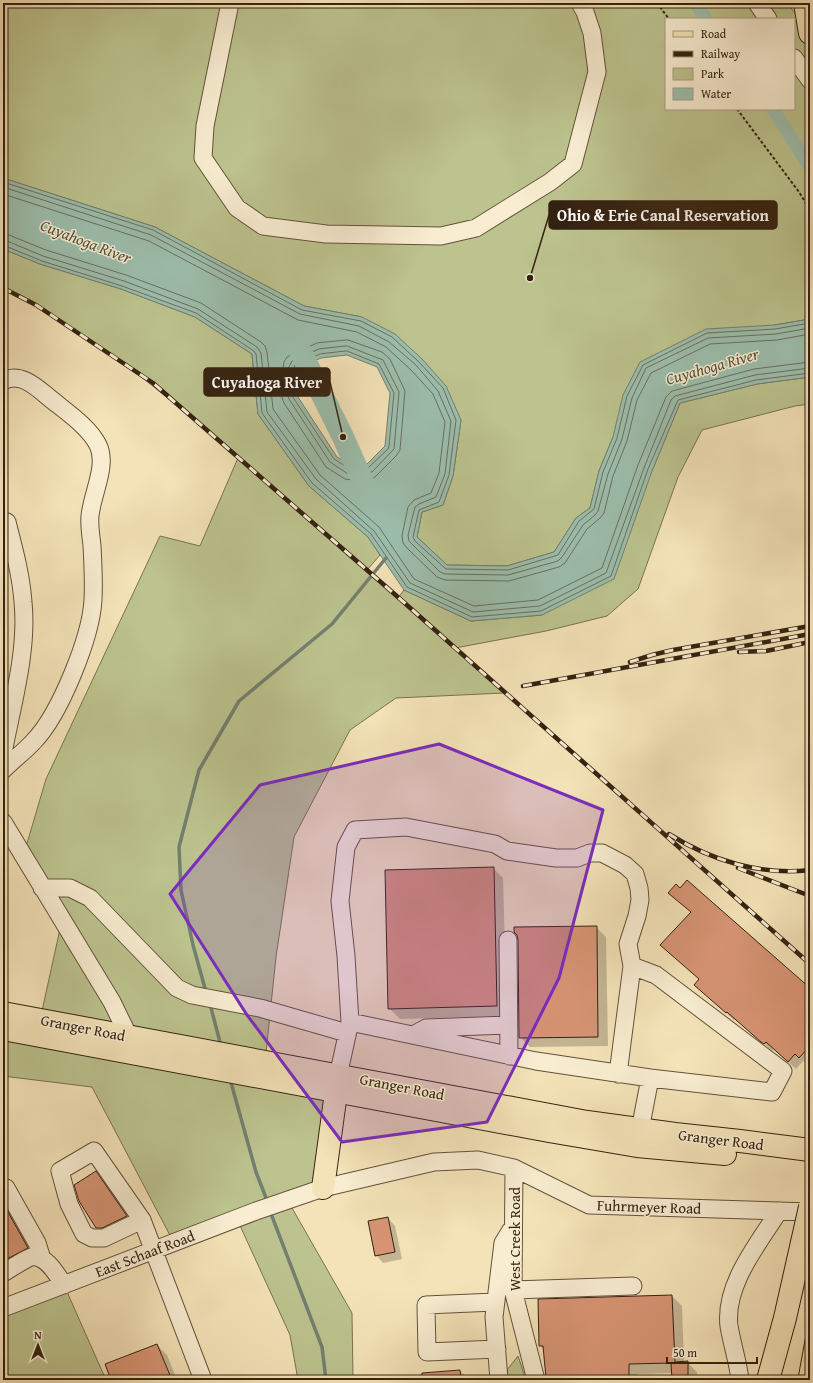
<svg xmlns="http://www.w3.org/2000/svg" width="813" height="1383" font-family="'Gentium Book Plus',serif">
<style>
.green{fill:#bcc38e;stroke:#787250;fill-rule:evenodd}
.water{fill:#9cbead;stroke:#72806f;fill-rule:evenodd}
.shadow{fill:#0003}
.lines{fill:none;stroke-linecap:round;stroke-linejoin:round}
.shore{stroke:#68705f;stroke-width:1}
.stream{stroke:#72806f;stroke-width:3.5}
.canal{stroke:#9cbead;stroke-width:13}
.river{stroke:#9cbead;stroke-width:22}
.building{fill:#d79474;stroke:#342211}
.minor-casing{stroke:#64523b;stroke-width:19}
.major-casing{stroke:#342211;stroke-width:24}
.highway-casing{stroke:#342211;stroke-width:24}
.path{stroke:#342211;stroke-width:2;stroke-dasharray:3 2;stroke-linecap:butt}
.minor{stroke:#f8edd1;stroke-width:17}
.major{stroke:#f4e3b8;stroke-width:22}
.highway{stroke:#f4e3b8;stroke-width:22}
.rail-casing{stroke:#342211;stroke-width:4.5}
.rail{stroke:#f8edd1;stroke-width:3;stroke-dasharray:9;stroke-linecap:butt}
.highway-bridge-casing{stroke:#342211;stroke-width:24;stroke-linecap:butt}
.highway-bridge{stroke:#f4e3b8;stroke-width:22}
.marked{fill:#7b2cbf;fill-opacity:0.2;stroke:#7b2cbf;stroke-width:3;stroke-linejoin:round}
.labels{text-anchor:middle;stroke-width:3;stroke-linejoin:round;paint-order:stroke}
.street-label{font-size:15px;fill:#342211;stroke:#f8edd1}
.water-label{font-size:16px;font-style:italic;fill:#535140;stroke:#f8edd1}
.leader{fill:none;stroke:#342211;stroke-width:1.5}
.callout-dot{fill:#342211;stroke:#f8edd1;stroke-width:1.5}
.callout{fill:#342211;stroke:#342211;stroke-width:1.5}
.callout-label{font-size:16px;text-anchor:middle;font-weight:bold;fill:#fff}
</style>
<rect width="100%" height="100%" fill="#f4e3b8"/>
<filter id="stains"><feTurbulence type="fractalNoise" baseFrequency=".005" numOctaves="4"/><feColorMatrix values="0 0 0 0 .2 0 0 0 0 .09 0 0 0 0 .02 0 0 0 .5 -.17"/></filter>
<radialGradient id="worn" r=".72"><stop offset=".6" stop-color="#630" stop-opacity="0"/><stop offset="1" stop-color="#630" stop-opacity=".3"/></radialGradient>
<path class="green" d="M3 3H787L810 32V319L775 325 613 437 599 471 590 508 576 518 554 552 507 566 447 565 417 537 422 512 443 505 453 476 461 420 362 317 304 306 155 227 3 178ZM666 19H794V109H666Z
M3 249 40 264 121 289 195 317 252 354 258 414 309 486 368 537 380 555 367 570 398 598 404 590 471 621 542 615 652 471 680 403 757 384 810 377V404L795 406 702 430 678 477 638 589 607 616 546 631 455 648 504 693 396 698 350 730 294 837 276 957 265 1062 335 1092 323 1188 288 1201 352 1313 353 1380H298L290 1335 237 1219 174 1243 92 1087 3 1076V1029L40 1020 62 920 23 857 46 779 160 536 200 546 238 458 188 414 140 376 36 305 3 288Z
M64 1285 106 1380H3V1308Z
M518 1356 526 1380H508L507 1370Z"/>
<path class="water" d="M3 178 155 227 304 306 362 317 395 334 422 359 446 386 461 420 453 476 443 505 422 512 417 537 447 565 507 566 554 552 576 518 590 508 599 471 613 437 623 395 640 362 706 329 775 325 810 319V377L757 384 680 403 652 471 614 579 542 615 471 621 404 590 368 537 309 486 258 414 252 354 195 317 121 289 40 264 3 249ZM347 355 377 367 390 393 385 446 367 464 351 465 337 457 296 394 298 368 321 358Z"/>
<path class="shadow" d="M493 868 503 878 507 1016 400 1019 389 1008Z
M677 900 810 990V1062L808 1064 803 1061 796 1069 774 1049 772 1051 770 1049 735 1018 734 1020 703 992 692 913Z
M596 927 606 937 608 1046 530 1047 520 1037 519 940Z
M96 1172 103 1180 134 1224 105 1235 97 1227Z
M6 1210 13 1217 35 1255 10 1269 3 1262V1211Z
M388 1218 395 1226 402 1259 383 1263 376 1255Z
M672 1296 682 1306 684 1362H687L697 1372 698 1380H673V1373L638 1374V1380H549L547 1378 544 1350 540 1345 539 1300Z
M157 1345 167 1355 177 1380H112Z
M460 1371 468 1378V1380H419V1374Z"/>
<g class="lines">
<path class="shore" d="M3 182 153 230 302 310 361 321 392 337 419 362 443 388 456 420 449 475 439 502 419 510 413 537 415 541 446 569 508 570 558 555 579 521 594 509 603 472 617 438 627 396 643 365 707 333 775 329 810 323
M3 187 151 235 300 314 359 326 389 342 416 365 438 391 451 421 445 474 436 497 419 504 415 507 408 535 409 541 440 572 445 574 508 575 558 561 562 557 583 525 595 515 598 511 608 474 622 439 632 398 646 368 708 338 776 334 810 328
M3 194 149 241 298 320 357 332 386 347 411 370 433 394 445 422 439 473 431 493 414 500 408 507 402 536 403 543 407 548 437 577 445 580 509 581 559 567 565 563 587 529 600 518 604 513 613 476 627 441 637 400 651 373 710 344 777 340 810 334
M3 234 9 235 46 250 126 275 201 303 261 342 265 346 267 352 273 409 320 475 379 527 414 579 474 606 538 600 602 568 638 465 666 397 672 391 754 369 810 362
M3 240 7 241 43 256 124 281 198 309 257 347 261 353 267 412 316 479 374 531 410 583 473 612 540 606 606 573 644 468 671 400 675 396 755 375 810 368
M3 245 42 261 122 286 196 313 254 351 256 354 262 413 312 483 371 534 407 587 472 617 541 611 611 576 648 469 678 400 756 380 810 373
M348 340 382 352 390 359 405 391 400 450 396 456 374 478 369 479 352 480 345 479 326 467 284 403 281 395 283 368 284 362 287 357 317 343Z
M347 346 383 360 399 392 394 449 372 472 348 474 330 462 289 399 287 394 289 367 292 361 319 349Z
M347 351 379 364 394 393 389 446 388 449 368 468 350 469 334 459 292 396 294 368 295 365 320 354Z"/>
<path class="stream" d="M206 992 193 945 181 890 179 847 199 770 239 701 332 624 386 558
M210 1004 221 1046
M230 1079 256 1172 268 1203
M270 1211 322 1347 326 1380"/>
<path class="canal" d="M695 3 706 19
M773 109 810 167"/>
<path class="river" d="M291 340 297 344 343 437 368 493"/>
</g>
<path class="building" d="M494 867 497 1006 388 1009 385 870Z
M687 880 810 988V1037L805 1044 809 1047 799 1058 795 1054 788 1062 766 1042 764 1044 761 1042 727 1012 726 1013 694 985 699 979 660 945 691 912 668 893 676 884 680 888Z
M597 926 598 1037 519 1038 518 940 517 935 514 932V927Z
M96 1171 127 1216 102 1228H96L79 1201 74 1185Z
M3 1203 28 1248 3 1261Z
M388 1217 395 1252 375 1256 368 1221Z
M672 1295 675 1362 688 1361V1380H672L671 1363 629 1364V1380H548V1378H546L543 1346H539L538 1299Z
M157 1344 172 1380H111L105 1364Z
M460 1370 461 1380H422V1373Z"/>
<g class="lines">
<defs>
<path id="minor" d="M230 3 205 126 203 158 237 208 263 226 326 234 441 236 476 228 550 182 573 164 597 72 592 33 585 12 580 3
M757 3 768 19
M794 58 810 80
M3 381C19 372 34 385 46 395 62 409 88 425 98 445 108 465 92 494 90 516 89 525 91 536 92 546 93 564 94 582 93 600 91 637 60 714 34 741 25 751 13 760 3 770
M3 753C12 705 28 651 23 602 21 575 14 549 7 522
M3 822 112 1002 129 1037 128 1046
M42 888H70L90 898 177 988 192 995 260 1008 347 1033
M508 940 509 1056
M350 1022 346 956 340 901 346 847 355 830 406 827 495 844 507 851 556 858H577L590 853H602L625 865 635 874 639 888 640 900 637 916 628 944 632 966
M413 1035 426 1028 508 1025
M618 1074 632 966 656 975 783 1071 772 1092 650 1078
M338 1076 350 1022 536 1061 650 1078 640 1130
M514 1168 513 1290 536 1380
M3 1188H6L37 1243 42 1259
M142 1220 104 1238H92L84 1234 69 1204 60 1171 94 1151 142 1220 203 1380
M3 1273C10 1269 25 1259 31 1257 46 1254 57 1275 64 1285
M513 1290 633 1286
M495 1302 426 1305 427 1352 497 1349
M3 1308 256 1211 323 1188 434 1162 478 1160 514 1168 589 1205 810 1212
M499 1380 494 1317 503 1243 511 1230
M740 1380C738 1362 732 1344 729 1326 724 1285 758 1244 779 1211"/>
<path id="major" d="M3 1013 587 1122 675 1134 740 1141 810 1150
M3 1029 549 1131 637 1146 725 1154
M323 1188 338 1078"/>
<path id="highway" d="M805 3 810 33
M786 1380 808 1260"/>
</defs>
<use href="#minor" class="minor-casing"/>
<use href="#major" class="major-casing"/>
<use href="#highway" class="highway-casing"/>
<path class="path" d="M657 3 669 19
M737 109 799 192 810 210"/>
<use href="#minor" class="minor"/>
<use href="#major" class="major"/>
<use href="#highway" class="highway"/>
<defs>
<path id="rail" d="M3 288 36 305 153 383 399 598 810 964
M739 652 766 651 810 642
M630 662 652 655 673 650 810 626
M523 686 810 634
M669 834C710 860 761 876 810 870
M738 868 810 896"/>
</defs>
<use href="#rail" class="rail-casing"/>
<use href="#rail" class="rail"/>
<defs>
<path id="highway-bridge" d="M768 1380 785 1318 810 1207"/>
</defs>
<use href="#highway-bridge" class="highway-bridge-casing"/>
<use href="#highway-bridge" class="highway-bridge"/>
</g>
<path class="marked" d="M439 744 603 810 559 978 487 1122 342 1142 247 1015 170 894 260 785Z"/>
<g class="labels">
<g class="street-label">
<text transform="translate(83 1028) rotate(11)" y="5">Granger Road</text>
<text transform="translate(402 1087) rotate(11)" y="5">Granger Road</text>
<text transform="translate(721 1140) rotate(7)" y="5">Granger Road</text>
<text transform="translate(649 1207) rotate(2)" y="5">Fuhrmeyer Road</text>
<text transform="translate(515 1239) rotate(-90)" y="5">West Creek Road</text>
<text transform="translate(145 1254) rotate(-21)" y="5">East Schaaf Road</text>
</g>
<g class="water-label">
<text transform="translate(86 241) rotate(21)" y="6">Cuyahoga River</text>
<text transform="translate(712 366) rotate(-16)" y="6">Cuyahoga River</text>
</g>
</g>
<path class="leader" d="M530 278L549 215M343 437L330 382"/>
<g class="callout-dot">
<circle cx="530" cy="278" r="4"/>
<circle cx="343" cy="437" r="4"/>
</g>
<g class="callout">
<rect x="549" y="201" width="228" height="28" rx="4"/>
<rect x="204" y="368" width="126" height="28" rx="4"/>
</g>
<g class="callout-label">
<text x="663" y="221">Ohio &amp; Erie Canal Reservation</text>
<text x="267" y="388">Cuyahoga River</text>
</g>
<rect width="813" height="1383" fill="none" stroke="#f4e3b8" stroke-width="16"/>
<rect x="4" y="4" width="805" height="1375" fill="none" stroke="#342211" stroke-width="2"/>
<rect x="8" y="8" width="797" height="1367" fill="none" stroke="#342211"/>
<rect x="665" y="18" width="130" height="92" fill="#f8edd1" stroke="#aa9c84"/>
<rect x="673" y="31" width="20" height="6" fill="#f4e3b8" stroke="#aa9c84"/>
<text x="701" y="38" font-size="12" fill="#342211">Road</text>
<rect x="673" y="51" width="20" height="6" fill="#342211" stroke="#aa9c84"/>
<text x="701" y="58" font-size="12" fill="#342211">Railway</text>
<rect x="673" y="68" width="20" height="12" fill="#bcc38e" stroke="#aa9c84"/>
<text x="701" y="78" font-size="12" fill="#342211">Park</text>
<rect x="673" y="88" width="20" height="12" fill="#9cbead" stroke="#aa9c84"/>
<text x="701" y="98" font-size="12" fill="#342211">Water</text>
<g transform="translate(38 1345)" stroke="#f8edd1" stroke-width="3" paint-order="stroke">
<path d="M0-3L7 15L0 10L-7 15Z" fill="#342211"/>
<text y="-6" font-size="11" font-weight="bold" text-anchor="middle" fill="#342211">N</text>
</g>
<path d="M667 1357v6h90v-6" fill="none" stroke="#342211" stroke-width="2"/>
<text x="673" y="1357" font-size="12" fill="#342211" stroke="#f8edd1" stroke-width="3" paint-order="stroke">50 m</text>
<rect width="100%" height="100%" filter="url(#stains)"/>
<rect width="100%" height="100%" fill="url(#worn)"/>
</svg>
